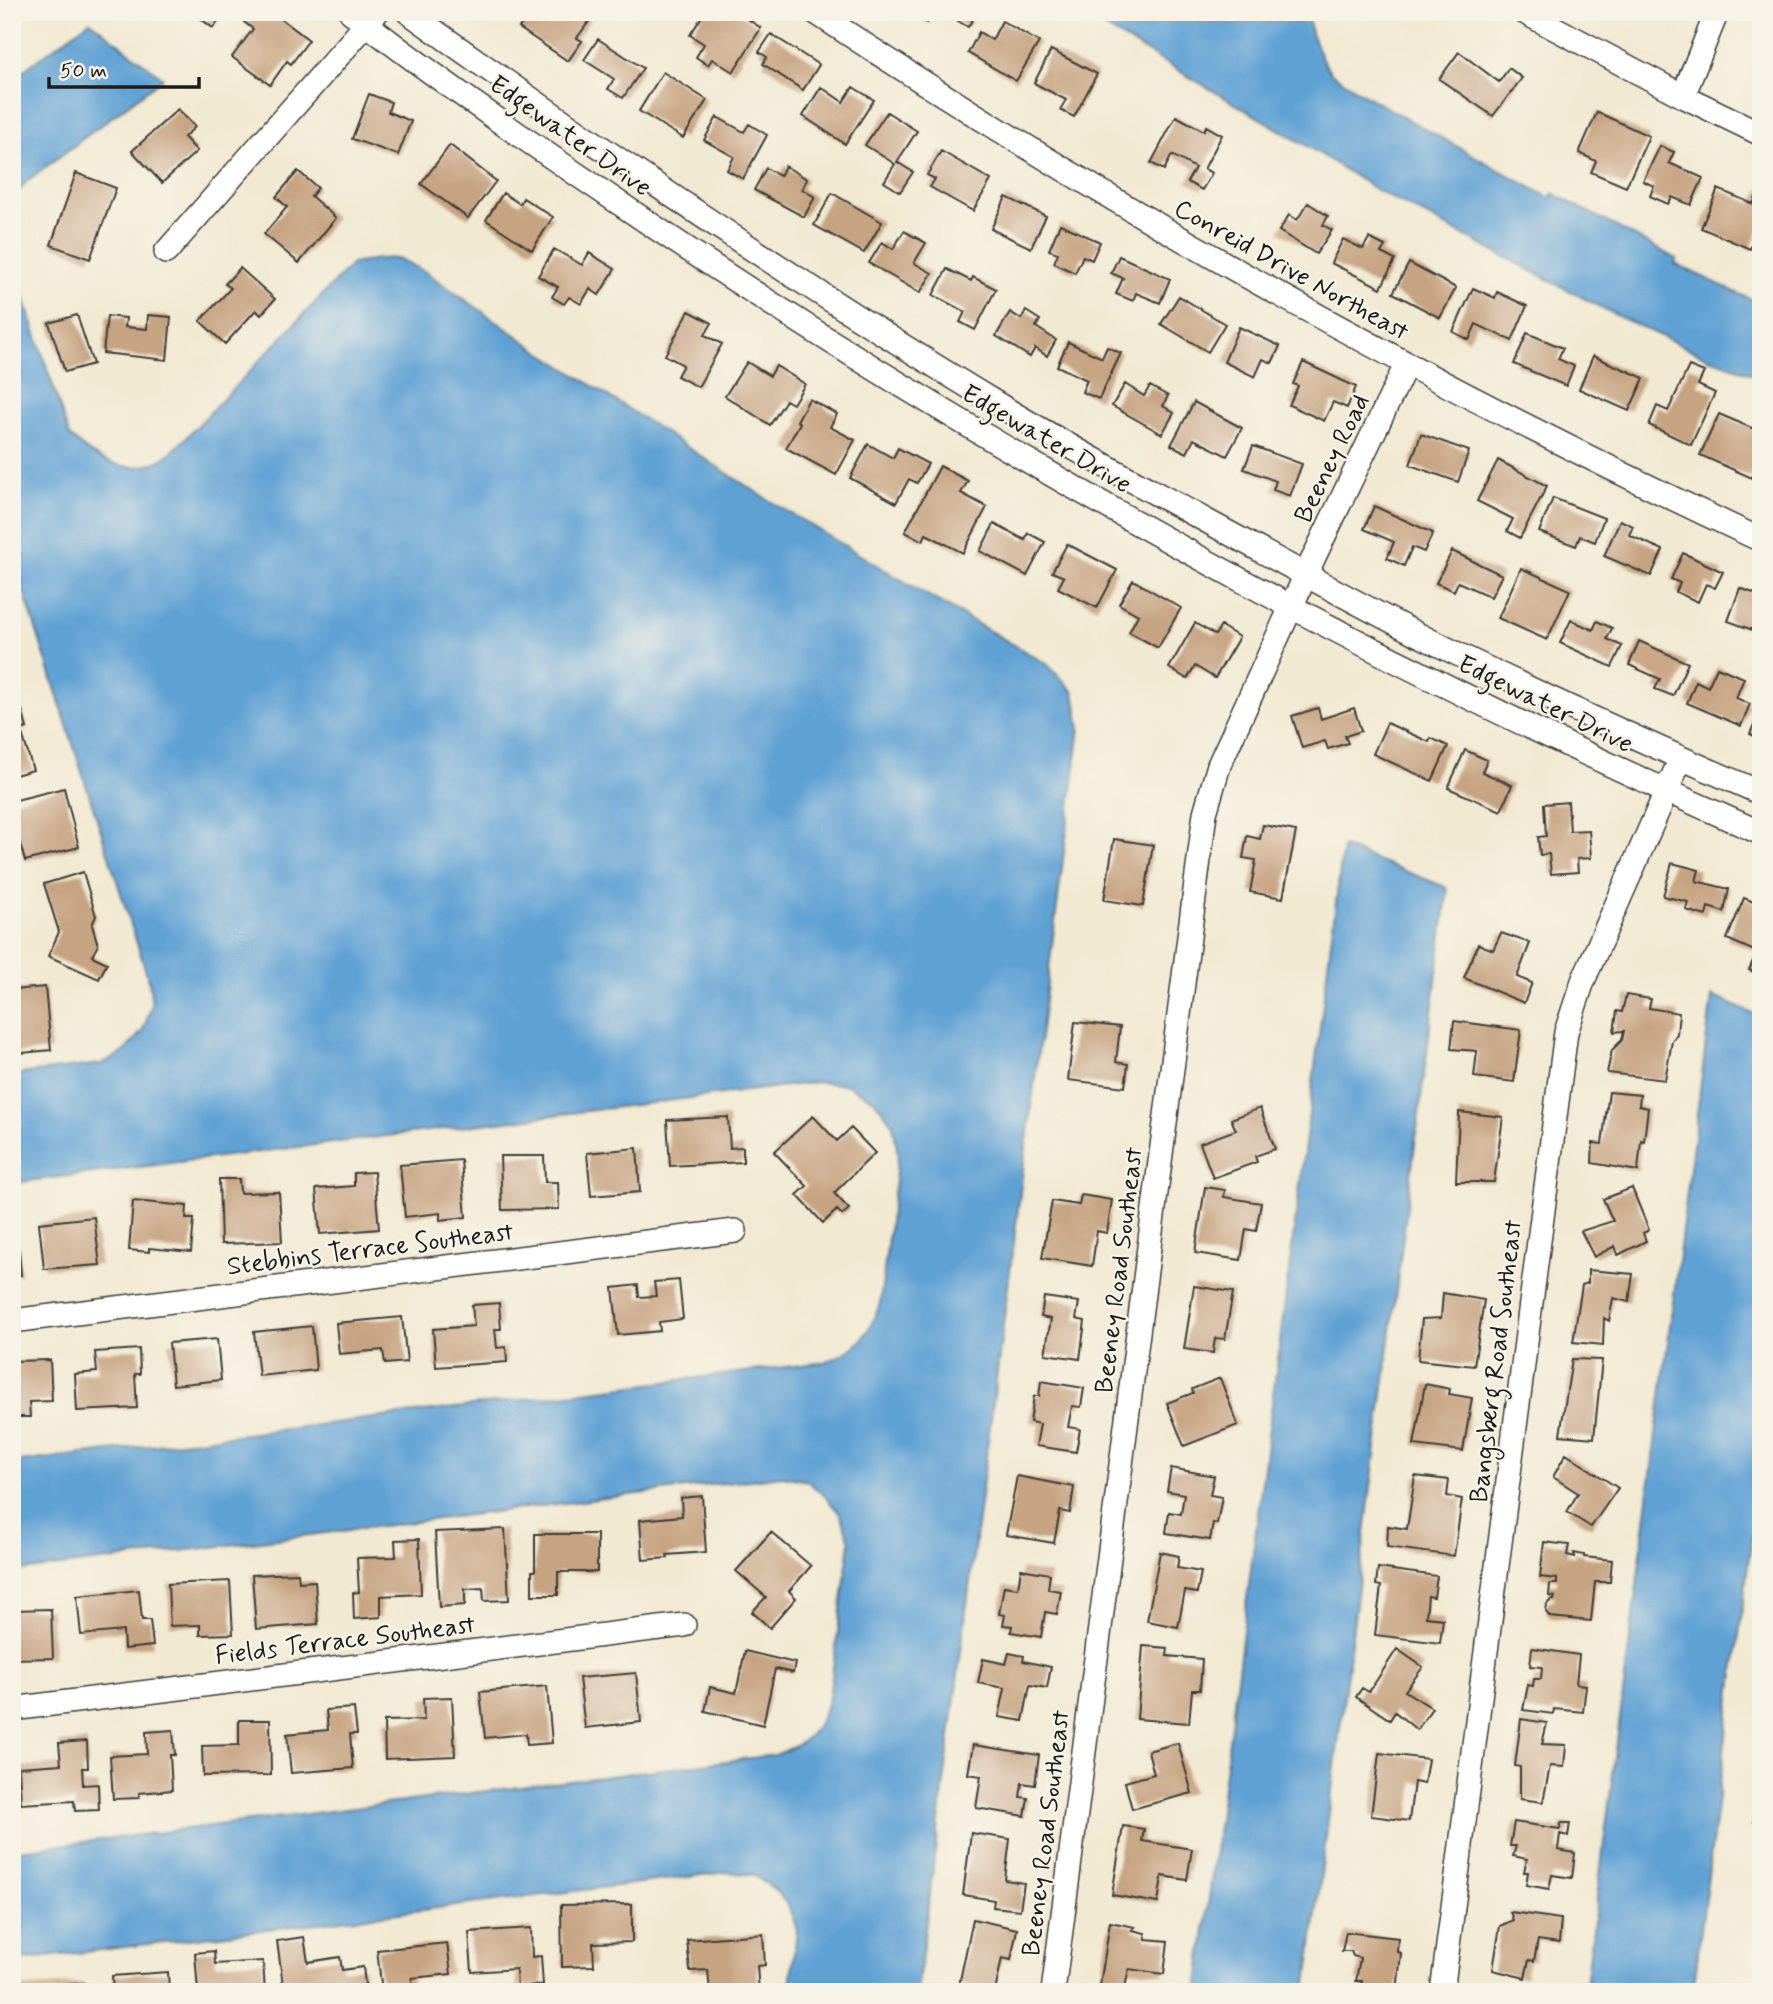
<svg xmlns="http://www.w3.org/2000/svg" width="1773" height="2004" font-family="Mynerve,sans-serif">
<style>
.water{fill:#61a1d4;stroke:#3e5e78;stroke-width:2}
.building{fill:#c6a381}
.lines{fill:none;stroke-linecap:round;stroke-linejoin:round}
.minor-casing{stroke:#3c3b37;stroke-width:26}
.minor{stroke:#fff;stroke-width:23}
.labels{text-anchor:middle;stroke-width:5;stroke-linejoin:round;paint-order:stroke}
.street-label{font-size:26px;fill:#1c1c1c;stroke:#f7f3e8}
</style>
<rect width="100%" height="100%" fill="#f7f3e8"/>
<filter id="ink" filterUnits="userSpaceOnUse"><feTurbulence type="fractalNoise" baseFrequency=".0143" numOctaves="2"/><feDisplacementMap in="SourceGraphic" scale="14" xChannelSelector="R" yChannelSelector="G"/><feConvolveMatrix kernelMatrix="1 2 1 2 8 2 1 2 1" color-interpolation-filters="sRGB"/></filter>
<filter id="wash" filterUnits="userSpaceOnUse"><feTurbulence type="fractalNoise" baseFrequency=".00686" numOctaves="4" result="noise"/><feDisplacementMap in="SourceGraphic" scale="28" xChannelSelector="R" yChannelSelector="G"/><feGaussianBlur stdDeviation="1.57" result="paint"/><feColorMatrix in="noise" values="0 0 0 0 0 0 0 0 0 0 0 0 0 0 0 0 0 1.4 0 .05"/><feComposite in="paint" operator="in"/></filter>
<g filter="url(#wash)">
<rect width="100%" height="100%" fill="#f2e9d2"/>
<path class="water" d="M1079 12H1308L1311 33 1321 57 1331 73 1373 100 1550 198 1553 193 1677 259 1675 264 1761 304V377L1711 359 1618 316 1378 191 1312 149Z
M90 21 163 78 26 182 15 196 12 203V79Z
M398 258 424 271 536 349 770 501 917 589 1047 664 1074 692 1080 728 917 1992H789L797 1930 788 1905 774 1889 753 1875 728 1872 12 1961V1851L774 1755C807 1744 819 1731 829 1698L850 1541 840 1514 825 1496 807 1481 783 1476 12 1572V1463L825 1362C858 1350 868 1337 880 1304L898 1155 893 1125 874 1100 847 1085 818 1082 12 1183V1075L101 1064 123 1053 143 1030 152 1005 149 981 12 554V261L69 435C93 460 130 478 164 458 170 454 176 448 181 443L352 264 377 259Z
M1343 847 1448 888 1306 1992H1197Z
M1712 996 1761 1017V1464L1693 1992H1585Z"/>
<g id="blocks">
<path class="building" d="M192 12H226L213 28Z
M251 12H272L309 40 291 64 287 61 270 85 232 57 253 29 244 22Z
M530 12H579L590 20 577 38 582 41 568 61 519 28Z
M705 12H737L761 28 733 72 712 59 708 65 696 57 704 44 690 35Z
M913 12H933L927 23 912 14Z
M943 12H977L968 27Z
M1002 21 1039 42 1016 81 968 53 979 32 992 40Z
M771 34 819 65 803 90 763 64 767 57 759 52Z
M598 39 643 68 623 98 608 89 614 79 584 60Z
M1051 50 1097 74 1074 117 1060 110 1066 100 1034 83Z
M1459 52 1499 82 1509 68 1522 78 1493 116 1439 79Z
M663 72 707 100 683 138 639 111Z
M821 87 843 102 853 87 874 100 845 144 803 116Z
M369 94 391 102 388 112 411 121 398 155 352 139Z
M178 109 195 127 184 137 197 151 162 183 132 151Z
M887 112 917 131 897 162 913 172 900 192 884 182 895 164 865 145Z
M1597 112 1649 136 1626 187 1591 172 1596 161 1579 153Z
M1176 116 1204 131 1206 126 1222 135 1204 169 1212 173 1202 190 1187 182 1195 168 1172 155 1164 170 1151 163Z
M717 117 744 132 749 124 767 135 743 179 727 170 734 157 704 140Z
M450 145 496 181 468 218 421 184Z
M1660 146 1674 152 1669 163 1703 178 1691 205 1672 197 1668 204 1650 196 1654 186 1643 181Z
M941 151 991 180 973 211 930 187 935 179 927 175Z
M785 166 807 179 802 189 815 197 804 217 754 190 766 168 780 176Z
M298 171 318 188 311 196 336 218 299 263 264 234 287 207 276 197Z
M76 173 116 188 90 259 51 245Z
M1761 186V226L1750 249 1701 228 1718 189 1753 204Z
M503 193 520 204 523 198 553 217 532 250 486 220Z
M832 193 882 222 864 253 814 225Z
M1006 197 1046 216 1031 248 991 229Z
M1308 203 1328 216 1323 225 1332 230 1316 254 1279 231 1289 215 1297 220Z
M1060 224 1100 242 1092 260 1083 256 1075 273 1054 263 1058 253 1049 250Z
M904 231 926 243 914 263 932 273 920 293 869 263 882 242 893 249Z
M1369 238 1385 246 1381 253 1395 260 1381 288 1331 263 1343 239 1363 249Z
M554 249 582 265 589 253 615 269 599 295 590 289 581 304 569 297 564 304 552 297 558 287 538 276Z
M1119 256 1170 279 1160 303 1136 293 1133 301 1116 294 1123 278 1111 273Z
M1409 263 1456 288 1440 318 1393 293Z
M240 268 275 299 261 315 256 310 225 344 200 321 231 288 225 284Z
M947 269 971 281 973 277 996 289 975 330 960 322 965 312 933 295Z
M1473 288 1495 298 1497 292 1527 306 1512 341 1476 324 1469 340 1453 332Z
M1179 296 1225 324 1208 352 1161 324Z
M689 311 712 323 705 335 722 344 698 387 677 376 683 365 665 355Z
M1026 311 1040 320 1036 327 1056 340 1047 356 1035 348 1030 357 996 336 1010 312 1021 319Z
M77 315 93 364 65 372 49 323Z
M148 315 171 317 167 360 103 353 107 316 126 318 125 327 147 329Z
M1239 327 1280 346 1272 363 1263 359 1255 377 1224 362Z
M1527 333 1563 348 1558 359 1574 366 1566 386 1514 364Z
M1068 342 1102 358 1107 347 1121 353 1099 399 1082 392 1087 380 1057 366Z
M1593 356 1644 378 1629 411 1579 389Z
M747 362 770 376 776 366 805 384 793 404 786 400 770 425 725 396Z
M1303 362 1356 387 1347 408 1333 402 1324 421 1289 405 1298 386 1293 384Z
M1689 366 1704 372 1698 385 1715 393 1691 445 1649 425 1657 406 1668 411Z
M1125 384 1144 396 1150 386 1168 396 1163 406 1174 413 1162 434 1112 406Z
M809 399 837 414 830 427 855 440 836 475 786 448 800 423 797 421Z
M1194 402 1242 428 1227 456 1194 439 1187 453 1171 445Z
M1719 414 1761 432V445L1758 453 1761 454V459L1752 478 1700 455Z
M1421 434 1469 451 1458 482 1410 465Z
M868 444 893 458 898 448 928 464 917 483 909 479 896 503 850 478Z
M1253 446 1302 464 1290 496 1273 490 1276 481 1244 469Z
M1498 460 1547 486 1520 538 1507 531 1513 519 1477 501Z
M940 466 968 481 961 493 987 507 963 553 926 534 923 541 905 532Z
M1553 498 1604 518 1595 542 1580 536 1576 546 1539 532Z
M1374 506 1433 533 1424 552 1412 547 1404 566 1387 558 1394 542 1364 529Z
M1620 520 1633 526 1629 535 1663 550 1651 576 1604 556Z
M994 524 1025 540 1028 533 1045 542 1027 576 980 551Z
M1067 544 1117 570 1097 608 1058 588 1064 577 1052 572Z
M1452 551 1502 575 1491 597 1458 582 1454 591 1436 583Z
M1683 553 1723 572 1715 588 1706 584 1698 602 1676 592 1680 583 1671 579Z
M1521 568 1570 590 1547 640 1498 618Z
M1133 580 1181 608 1158 648 1129 632 1138 615 1119 604Z
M1740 588 1761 596V633L1728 621Z
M1571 620 1593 630 1597 621 1612 628 1607 639 1622 646 1612 667 1560 643Z
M1195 623 1215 635 1221 626 1239 637 1215 678 1195 666 1187 679 1169 668Z
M1639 641 1688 663 1673 696 1655 689 1660 679 1629 665Z
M1717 667 1744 678 1736 698 1750 704 1741 726 1687 703 1696 681 1708 687Z
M1318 708 1321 719 1354 708 1361 731 1345 736 1348 743 1328 749 1325 741 1302 748 1292 716Z
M1761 708V739L1750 734Z
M22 710 27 728 21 730 33 770 12 776V713Z
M1387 723 1429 742 1431 738 1448 746 1432 781 1373 754Z
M1465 750 1487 760 1482 772 1512 785 1501 811 1448 788Z
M64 788 79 847 25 861 20 843 12 845V801Z
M1568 802 1570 831 1589 830 1591 858 1577 859 1578 872 1551 874 1549 854 1540 855 1538 837 1546 836 1544 804Z
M1263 825 1296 831 1283 898 1250 892 1256 860 1243 858 1247 836 1260 839Z
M1114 839 1153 845 1143 906 1104 900Z
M1672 863 1699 870 1696 881 1729 889 1724 912 1708 907 1706 916 1686 910 1688 902 1663 896Z
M83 872 96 916 92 925 98 945 92 956 107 963 99 979 48 956 59 932 44 884Z
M1744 898 1761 905V975L1749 970 1757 952 1727 939Z
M1501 933 1530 943 1517 977 1532 983 1524 1003 1464 978 1478 944 1493 950Z
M45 987 51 1050 12 1054V990Z
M1626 995 1651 999 1649 1008 1679 1013 1677 1034 1672 1041 1665 1080 1607 1073 1612 1050 1622 1040 1624 1031 1614 1032 1617 1011 1622 1012Z
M1454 1021 1521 1030 1514 1082 1474 1077 1477 1051 1451 1049Z
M1075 1022 1120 1027 1116 1062 1128 1064 1125 1087 1068 1080Z
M1609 1092 1640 1095 1639 1106 1648 1108 1644 1141 1641 1140 1638 1171 1592 1163 1593 1143 1602 1144Z
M1260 1108 1275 1149 1255 1156 1257 1162 1213 1178 1200 1143 1236 1130 1231 1119Z
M1459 1112 1503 1117 1494 1182H1456Z
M813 1116 837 1141 851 1128 875 1153 834 1193 849 1209 842 1215 837 1210 823 1223 797 1195 807 1186 774 1152Z
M728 1117 730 1148 743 1147V1162L670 1166 667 1120Z
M637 1148 640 1192 591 1196 587 1153Z
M500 1156H544L545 1182H558L559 1209 502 1210Z
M461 1160 466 1217 440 1220V1213L405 1217 400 1165Z
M374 1172 379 1229 320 1234 316 1189 354 1186V1173Z
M219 1179H239L240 1193 279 1192 282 1242 221 1244Z
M1205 1187 1225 1190 1224 1197 1261 1203 1256 1231 1246 1229 1241 1260 1195 1253Z
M1632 1188 1649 1230 1643 1233 1646 1241 1618 1255 1615 1246 1594 1257 1581 1231 1613 1221 1603 1199Z
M1081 1195 1112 1200 1107 1233 1097 1231 1092 1266 1042 1258 1052 1201 1079 1205Z
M133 1201 187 1206 186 1219H194L191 1252 149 1248V1252L129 1250Z
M94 1217 100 1265 44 1269 39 1223Z
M12 1250H19L21 1275H12Z
M1588 1270 1633 1274 1629 1302 1613 1298 1609 1321 1604 1318 1603 1345 1573 1342 1582 1285 1588 1283Z
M679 1280 683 1319 659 1322 660 1331 618 1335 613 1288 638 1285 639 1297 656 1296 654 1282Z
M1194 1286 1233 1292 1225 1339 1215 1338 1213 1353 1184 1349Z
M1443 1293 1484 1300 1474 1366 1418 1360 1422 1319 1441 1318Z
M1044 1297 1079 1302 1076 1319 1085 1321 1080 1359 1045 1354 1051 1319 1041 1317Z
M499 1303 501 1329H495L497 1348 506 1347 507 1362 436 1367 433 1329 474 1326 472 1305Z
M402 1317 407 1362 385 1364 383 1350 339 1354 336 1323Z
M312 1326 316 1370 259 1376 254 1332Z
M217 1339 221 1380 173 1385 169 1343Z
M139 1349 140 1374H135L137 1408 77 1411 75 1374 97 1372 95 1352Z
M1572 1359 1602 1360 1594 1438 1560 1435Z
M50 1360 52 1401 29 1402 30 1417H12V1361Z
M1220 1378 1238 1425 1184 1446 1167 1403 1193 1393 1192 1389Z
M1041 1381 1084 1388 1081 1407 1072 1406 1068 1427 1080 1429 1076 1452 1036 1446 1040 1424 1030 1422 1034 1396H1039Z
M1425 1384 1450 1389 1449 1394 1472 1398 1463 1451 1414 1445Z
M1566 1454 1618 1488 1591 1527 1567 1512 1578 1493 1553 1477Z
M1171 1468 1214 1476 1210 1495 1222 1497 1217 1524 1213 1523 1210 1540 1166 1533 1169 1512 1181 1514 1184 1494 1167 1491Z
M1017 1476 1074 1487 1070 1513 1060 1511 1054 1543 1006 1535Z
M1415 1476 1449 1480 1447 1496 1462 1499 1454 1556 1387 1547 1388 1526 1407 1529Z
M702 1496 706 1552 667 1555 668 1558 643 1560 640 1520 682 1516 681 1498Z
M505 1529 509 1600 484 1601 483 1588 465 1589V1605L439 1607 435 1532Z
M771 1532 811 1566 789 1591 796 1598 770 1628 752 1612 766 1597 736 1571Z
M535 1534H597V1572H558V1595H532V1571H535Z
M419 1539 421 1594 381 1596V1617L354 1619 353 1593 359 1592 357 1558 396 1557 395 1540Z
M1544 1542 1569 1545 1567 1555 1575 1557 1574 1553 1584 1555V1557L1612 1560 1610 1582H1595L1591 1621 1550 1617 1546 1612 1547 1604 1551 1600H1554L1555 1597 1549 1596 1550 1584H1557V1579L1540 1577Z
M1160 1552 1179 1556 1177 1568 1201 1572 1197 1593 1185 1591 1178 1627 1147 1621Z
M1378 1568 1437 1576 1434 1597 1428 1596 1426 1617 1443 1619 1440 1643 1375 1635 1381 1586 1376 1585Z
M1021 1569 1050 1574 1048 1589 1061 1591 1057 1614 1045 1612 1041 1637 1011 1632 1012 1626 1003 1625 1005 1615 999 1614 1004 1586 1018 1588Z
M298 1573 299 1582 315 1581 318 1624 256 1629 252 1575Z
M230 1581 233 1634 200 1635V1625L170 1626 168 1584Z
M139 1590 142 1620H150L153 1646 124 1649 123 1631 81 1635 77 1596Z
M51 1609 53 1658 12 1659V1610Z
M1143 1646 1168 1648 1167 1656 1202 1659 1200 1690H1192L1189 1723 1137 1719Z
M1532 1648 1579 1655 1576 1684 1586 1685 1583 1712 1554 1709 1553 1714 1523 1710 1528 1685 1533 1686 1534 1679H1541L1542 1667 1530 1666Z
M1397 1649 1423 1667 1405 1691 1432 1708 1417 1730 1395 1712 1390 1720 1356 1697 1362 1688 1369 1692Z
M745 1651 795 1663 793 1673 775 1669 763 1725 705 1711 710 1687 736 1693Z
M1009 1653 1024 1656 1023 1661 1051 1667 1047 1688 1030 1685 1023 1721 999 1717 1005 1688 978 1683 983 1659 1006 1664Z
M636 1673 641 1722 585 1728 579 1678Z
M547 1686 552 1743 527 1745 526 1734 485 1738 480 1692Z
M452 1697 455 1756 385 1759 384 1721 424 1720 423 1698Z
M354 1708 357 1734H350L353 1768 291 1773 287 1734 328 1730 326 1710Z
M1521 1719 1547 1723 1542 1744 1566 1745 1564 1767 1550 1766 1543 1802 1520 1799V1767L1515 1766Z
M239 1720H270L271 1775 203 1776 202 1746 239 1745Z
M173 1730 175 1755H170L172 1790 139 1793V1798L113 1799 110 1756 147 1754 146 1732Z
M87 1741 88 1768H82L83 1785 98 1784 99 1810 75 1811 74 1801 21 1804 19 1767 61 1764 59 1743Z
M1178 1743 1192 1793 1132 1809 1125 1782 1154 1774 1148 1751Z
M973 1745 1039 1755 1035 1785 1022 1783 1020 1797 1028 1798 1025 1816 976 1808 981 1776 968 1774Z
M1379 1753 1428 1759 1424 1784 1414 1782 1409 1821 1371 1816Z
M1757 1801 1761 1802V1823L1754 1822Z
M1514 1822 1560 1829 1561 1823H1570L1568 1836 1560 1834 1558 1850 1575 1853 1572 1878 1552 1875 1549 1889 1526 1885 1528 1872H1524L1527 1859 1513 1856 1516 1846H1510Z
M1123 1826 1144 1829 1142 1841 1192 1849 1187 1880 1162 1876 1158 1903 1112 1895Z
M971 1833 1010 1839 1005 1880 1024 1883 1020 1910 993 1907 994 1900 963 1895Z
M632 1904V1942L593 1943 594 1966 562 1967 561 1905Z
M1510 1912 1561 1919 1559 1943 1538 1940 1534 1961 1529 1960 1525 1978 1493 1970 1500 1926 1513 1920Z
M973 1919 1017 1929 1011 1960 1002 1958 995 1992 959 1985Z
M1110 1922 1135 1927 1132 1930 1145 1933 1146 1939 1168 1941 1164 1974 1129 1969 1124 1992H1099Z
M531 1928 532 1957 541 1956 543 1985 517 1987 516 1969 472 1972 469 1932Z
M1346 1932 1398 1938 1397 1952 1401 1953 1397 1992H1361L1362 1981H1356L1360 1958 1353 1956 1351 1951H1342Z
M763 1934 765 1965 757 1966 759 1992H710L708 1970 690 1971 687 1940Z
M304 1937 308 1962 340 1957 342 1970 363 1967 366 1992H284L277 1941Z
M447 1943 451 1974 412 1978 413 1992H382L377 1950Z
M214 1951 215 1964 263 1961 265 1992H198L195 1953Z
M168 1972 169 1992H113L112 1976Z
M84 1983V1992H21V1988Z"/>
</g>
</g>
<g filter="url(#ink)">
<use href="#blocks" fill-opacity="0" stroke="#3c3b37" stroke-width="2"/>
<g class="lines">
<defs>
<path id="minor" d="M351 12C448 88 551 157 653 226 1003 461 1375 664 1761 833
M408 12C602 151 800 285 1004 408 1069 447 1137 483 1203 519 1277 559 1350 600 1425 638 1536 693 1648 744 1761 793
M815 12C1117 212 1432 387 1761 540
M1524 12 1683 96 1761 134
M1683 96 1717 12
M166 252 377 12
M12 1321 735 1231
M12 1709 684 1625
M1053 1992 1205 813 1219 765 1313 559 1406 365
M1442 1992 1566 1032 1583 981 1681 758"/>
</defs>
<use href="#minor" class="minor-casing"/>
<use href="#minor" class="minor"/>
</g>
</g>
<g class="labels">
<g class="street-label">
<text transform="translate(571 135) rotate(35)" y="9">Edgewater Drive</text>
<text transform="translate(1292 269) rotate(29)" y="9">Conreid Drive Northeast</text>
<text transform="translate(1047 438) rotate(30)" y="9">Edgewater Drive</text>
<text transform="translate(1331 458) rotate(-64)" y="9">Beeney Road</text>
<text transform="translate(1546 703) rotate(26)" y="9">Edgewater Drive</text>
<text transform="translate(370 1248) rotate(-7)" y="9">Stebbins Terrace Southeast</text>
<text transform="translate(1118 1270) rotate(-83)" y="9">Beeney Road Southeast</text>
<text transform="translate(1495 1361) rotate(-83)" y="9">Bangsberg Road Southeast</text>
<text transform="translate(345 1639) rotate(-7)" y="9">Fields Terrace Southeast</text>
<text transform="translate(1045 1833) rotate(-83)" y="9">Beeney Road Southeast</text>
</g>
</g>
<rect width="1773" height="2004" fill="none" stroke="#f7f3e8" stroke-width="42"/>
<path d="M49 77v10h150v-10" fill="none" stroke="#1c1c1c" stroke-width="3.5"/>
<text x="60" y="77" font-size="21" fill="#1c1c1c" stroke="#f7f3e8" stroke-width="5" paint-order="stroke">50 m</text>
</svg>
